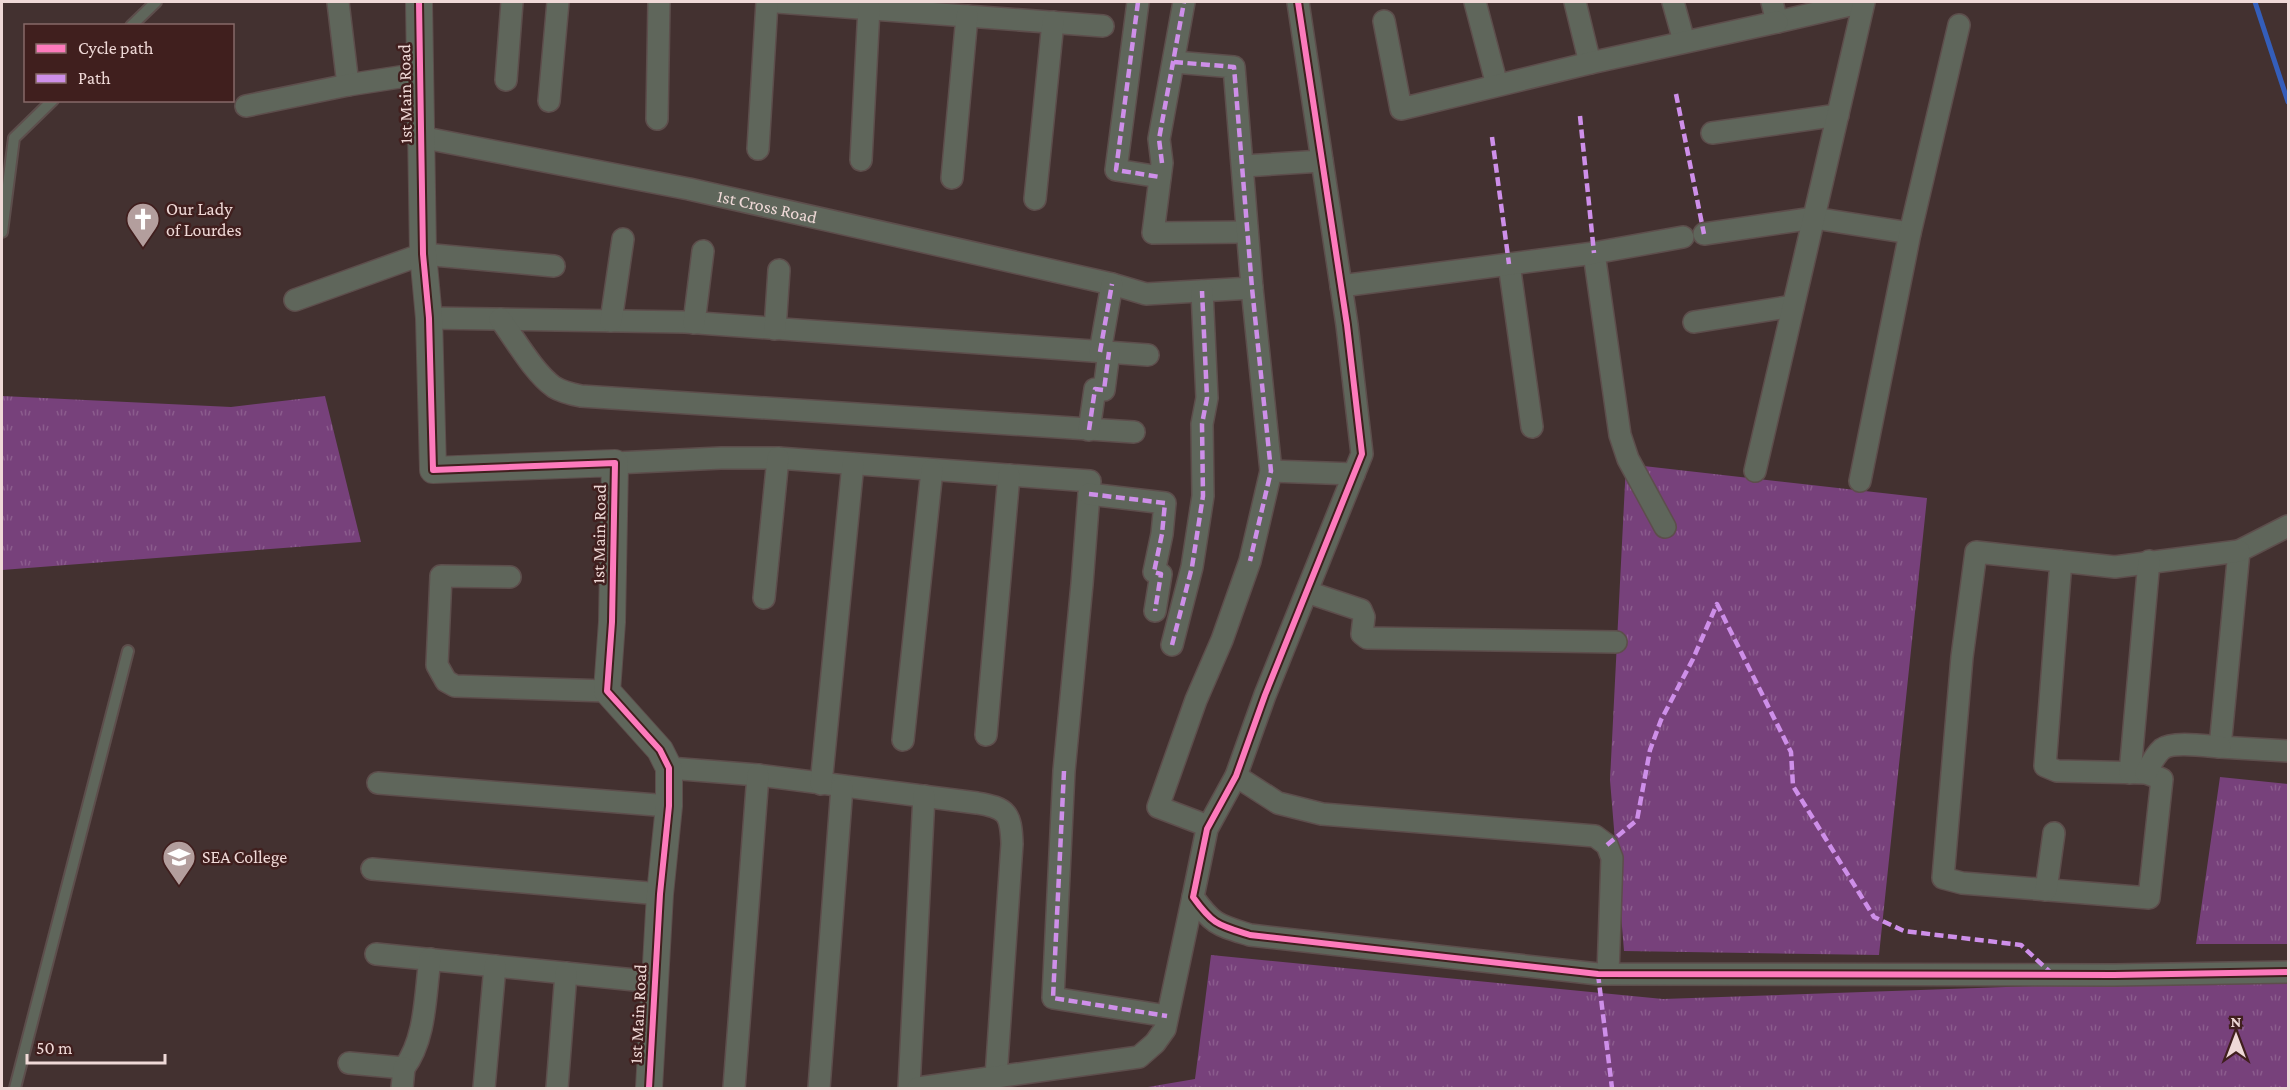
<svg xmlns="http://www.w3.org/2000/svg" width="2290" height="1090" font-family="'Crimson Pro',serif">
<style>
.grass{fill:url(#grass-tufts)}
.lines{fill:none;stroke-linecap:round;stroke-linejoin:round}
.stream{stroke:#345eba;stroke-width:5}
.service-casing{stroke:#5d4e4c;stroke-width:14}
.minor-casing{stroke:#5d4e4c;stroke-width:24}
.tertiary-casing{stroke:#5d4e4c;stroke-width:28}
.service{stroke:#5f665b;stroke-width:10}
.minor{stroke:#5f665b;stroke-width:21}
.tertiary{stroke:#5f665b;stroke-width:26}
.quiet{stroke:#ce8fe9;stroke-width:4.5;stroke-dasharray:9 4.5;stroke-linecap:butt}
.cycleway-casing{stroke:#401f1e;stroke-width:10}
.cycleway{stroke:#fd7abc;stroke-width:6}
.labels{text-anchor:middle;stroke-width:5;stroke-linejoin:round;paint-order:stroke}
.street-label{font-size:18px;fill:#efd9d7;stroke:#401f1e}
.poi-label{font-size:18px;fill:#efd9d7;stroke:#401f1e;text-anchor:start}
</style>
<defs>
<pattern id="grass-tufts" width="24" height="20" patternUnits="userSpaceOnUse" patternTransform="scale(1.5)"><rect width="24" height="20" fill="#77417b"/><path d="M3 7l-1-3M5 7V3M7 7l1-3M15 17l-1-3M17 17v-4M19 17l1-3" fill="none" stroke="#8b5c8d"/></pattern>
</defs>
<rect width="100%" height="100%" fill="#433130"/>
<path class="grass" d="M2 396 231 407 325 396 361 542 2 570Z
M1626 464 1927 498 1879 955 1624 951 1610 780Z
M2220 777 2288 784V944H2196Z
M1211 955 1663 999 2288 977V1088H1142L1195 1079Z"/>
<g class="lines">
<path class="stream" d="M2255 2 2288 102"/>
<defs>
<path id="service" d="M131 26 156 2
M2 232 14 138 53 100
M15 1088 128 651"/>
<g id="minor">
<path d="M338 2 348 85"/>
<path d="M777 2 1103 26"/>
<path d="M1138 2 1116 170 1160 177"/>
<path d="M1184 2 1159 139 1162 163 1153 233 1247 232"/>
<path d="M1298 2 1347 325 1362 454 1265 695 1236 776 1207 829 1193 897C1213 925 1218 925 1250 935L1598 974 2114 975 2288 972"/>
<path d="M1475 2 1497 85"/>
<path d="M1575 2 1590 63"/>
<path d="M1673 2 1684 41"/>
<path d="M1772 2 1777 22 1863 2"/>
<path d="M1384 21 1401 109 1590 63 1777 22"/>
<path d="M1174 62 1234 67 1252 288 1271 471 1250 561 1222 640 1196 700 1158 807 1208 826"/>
<path d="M506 80 512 2"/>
<path d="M549 101 558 2"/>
<path d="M246 106 348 85 419 74"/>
<path d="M657 119 659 2"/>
<path d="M1712 133 1838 115"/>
<path id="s1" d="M420 137 689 189 1112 284 1146 294 1252 288"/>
<path d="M758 149 767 2"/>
<path d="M861 160 869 8"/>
<path d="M1244 166 1322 161"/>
<path d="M952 178 967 16"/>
<path d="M1035 199 1053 22"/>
<path d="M1704 234 1814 218 1910 233"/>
<path d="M1594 253 1620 435 1628 459 1665 527"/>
<path d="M1509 264 1532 427"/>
<path d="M1341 286 1594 253 1683 237"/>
<path d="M295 300 423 254 554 266"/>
<path d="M429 318 685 322 1148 355"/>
<path d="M500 319C515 339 534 373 554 387 562 392 571 394 581 396L1134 432"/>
<path d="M611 321 623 239"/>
<path d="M1694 322 1793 306"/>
<path d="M694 323 703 251"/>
<path d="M775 329 779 270"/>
<path d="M1100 352 1112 284"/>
<path d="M1089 430 1095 389 1104 390 1109 352"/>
<path d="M615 463 721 458H778L1090 481 1082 584 1064 771 1053 998 1167 1016"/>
<path d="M1271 471 1354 474"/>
<path d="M1755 471 1864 2"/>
<path d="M1860 481 1910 233 1959 25"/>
<path d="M1089 494 1165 503 1162 534 1154 572 1161 574 1155 611"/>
<path d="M2288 526 2239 551 2220 747 2288 751"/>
<path d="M2061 561 2045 766 2057 771 2146 773 2162 779 2149 898 1962 883 1943 878 1962 657 1976 552 2115 567 2239 551"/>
<path d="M510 577 441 576 437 665 446 681 455 686 607 691"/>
<path d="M1307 592 1361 610 1364 617 1362 634 1367 638 1616 642"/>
<path d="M764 598 778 458"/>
<path d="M1172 645 1192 567 1203 496 1202 424 1207 398 1202 291"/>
<path d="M986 735 1009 475"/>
<path d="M903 740 932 470"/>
<path d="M669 768 758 775 977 803C1007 808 1011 813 1012 844L996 1077"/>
<path d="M2130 773 2149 561"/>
<path d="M2146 773C2150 765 2155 755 2162 749 2173 741 2206 746 2220 747"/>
<path d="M1236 776 1278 803 1322 814 1595 836 1607 845 1612 858 1608 974"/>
<path d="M378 783 669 806"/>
<path d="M821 784 853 464"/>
<path d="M372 869 660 894"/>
<path d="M2046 890 2054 833"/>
<path d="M376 954 655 982"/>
<path d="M349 1063 404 1068C426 1039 425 995 430 959"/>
<path d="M402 1088 404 1068"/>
<path d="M484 1088 495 966"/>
<path d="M557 1088 566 973"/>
<path d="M734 1088 758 775"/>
<path d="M819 1088 842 787"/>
<path d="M909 1088 924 796"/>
<path d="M918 1088 1139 1057 1155 1043 1165 1029 1193 897"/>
</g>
<path id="tertiary" d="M419 2 423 254 429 318 433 470 615 463 612 622 607 691 660 750 669 768V806L660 894 649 1088"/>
</defs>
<use href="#service" class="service-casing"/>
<use href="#minor" class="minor-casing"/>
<use href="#tertiary" class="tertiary-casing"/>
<use href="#service" class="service"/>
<use href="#minor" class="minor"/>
<use href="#tertiary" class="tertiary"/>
<path class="quiet" d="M1138 2 1116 170 1160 177
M1174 62 1234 67 1252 288 1271 471 1250 561
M1676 94 1704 234
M1580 116 1594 253
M1492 137 1509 264
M1162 163 1159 139 1184 2
M1100 352 1112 284
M1089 430 1095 389 1104 390 1109 352
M1089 494 1165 503 1162 534 1154 572 1161 574 1155 611
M1172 645 1192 567 1203 496 1202 424 1207 398 1202 291
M1064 771 1053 998 1167 1016
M1607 845 1637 820 1650 750 1661 720 1693 659 1717 604 1791 752 1793 786 1874 917 1904 931 2021 945 2052 974
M1598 974 1612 1088"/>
<defs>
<path id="cycleway" d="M419 2 423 254 429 318 433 470 615 463 612 622 607 691 660 750 669 768V806L660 894 649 1088
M1298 2 1347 325 1362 454 1265 695 1236 776 1207 829 1193 897C1213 925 1218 925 1250 935L1598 974 2114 975 2288 972"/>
</defs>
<use href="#cycleway" class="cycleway-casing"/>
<use href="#cycleway" class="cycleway"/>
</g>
<defs>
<symbol id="church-pin" viewBox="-11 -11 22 30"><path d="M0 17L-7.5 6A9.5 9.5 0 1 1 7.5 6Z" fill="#b39e9d" stroke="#401f1e"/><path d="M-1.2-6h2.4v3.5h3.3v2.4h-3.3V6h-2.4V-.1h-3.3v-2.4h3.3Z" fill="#fff"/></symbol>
<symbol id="university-pin" viewBox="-11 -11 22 30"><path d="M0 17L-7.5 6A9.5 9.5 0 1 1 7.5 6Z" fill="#b39e9d" stroke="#401f1e"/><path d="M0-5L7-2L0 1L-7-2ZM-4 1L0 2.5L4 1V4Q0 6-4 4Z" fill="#fff"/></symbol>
</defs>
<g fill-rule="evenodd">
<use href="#church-pin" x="124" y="200" width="38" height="52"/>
<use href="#university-pin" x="160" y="838" width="38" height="52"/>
</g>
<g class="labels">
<g class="street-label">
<text transform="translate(405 94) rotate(-91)" y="6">1st Main Road</text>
<text dy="6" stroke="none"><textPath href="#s1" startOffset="354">1st Cross Road</textPath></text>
<text transform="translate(599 534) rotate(-89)" y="6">1st Main Road</text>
<text transform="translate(638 1014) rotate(-87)" y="6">1st Main Road</text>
</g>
<g class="poi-label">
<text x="166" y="215">Our Lady<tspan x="166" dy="21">of Lourdes</tspan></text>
<text x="202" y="863">SEA College</text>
</g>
</g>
<rect width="2290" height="1090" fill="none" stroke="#efd9d7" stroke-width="6"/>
<rect x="24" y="24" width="210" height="78" fill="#401f1e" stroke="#866968" stroke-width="1.5"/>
<rect x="36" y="44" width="30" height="9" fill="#fd7abc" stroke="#866968" stroke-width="1.5"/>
<text x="78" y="54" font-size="18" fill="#efd9d7">Cycle path</text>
<rect x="36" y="74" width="30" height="9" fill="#ce8fe9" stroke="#866968" stroke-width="1.5"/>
<text x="78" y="84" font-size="18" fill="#efd9d7">Path</text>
<g transform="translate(2236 1036)" stroke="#401f1e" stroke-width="4.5" paint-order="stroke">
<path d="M0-4.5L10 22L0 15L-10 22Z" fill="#efd9d7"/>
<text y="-9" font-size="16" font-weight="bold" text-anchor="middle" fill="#efd9d7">N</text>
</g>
<path d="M27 1054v9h138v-9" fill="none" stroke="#efd9d7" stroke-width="3"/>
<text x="36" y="1054" font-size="18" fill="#efd9d7" stroke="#401f1e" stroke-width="4.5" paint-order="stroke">50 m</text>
</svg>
